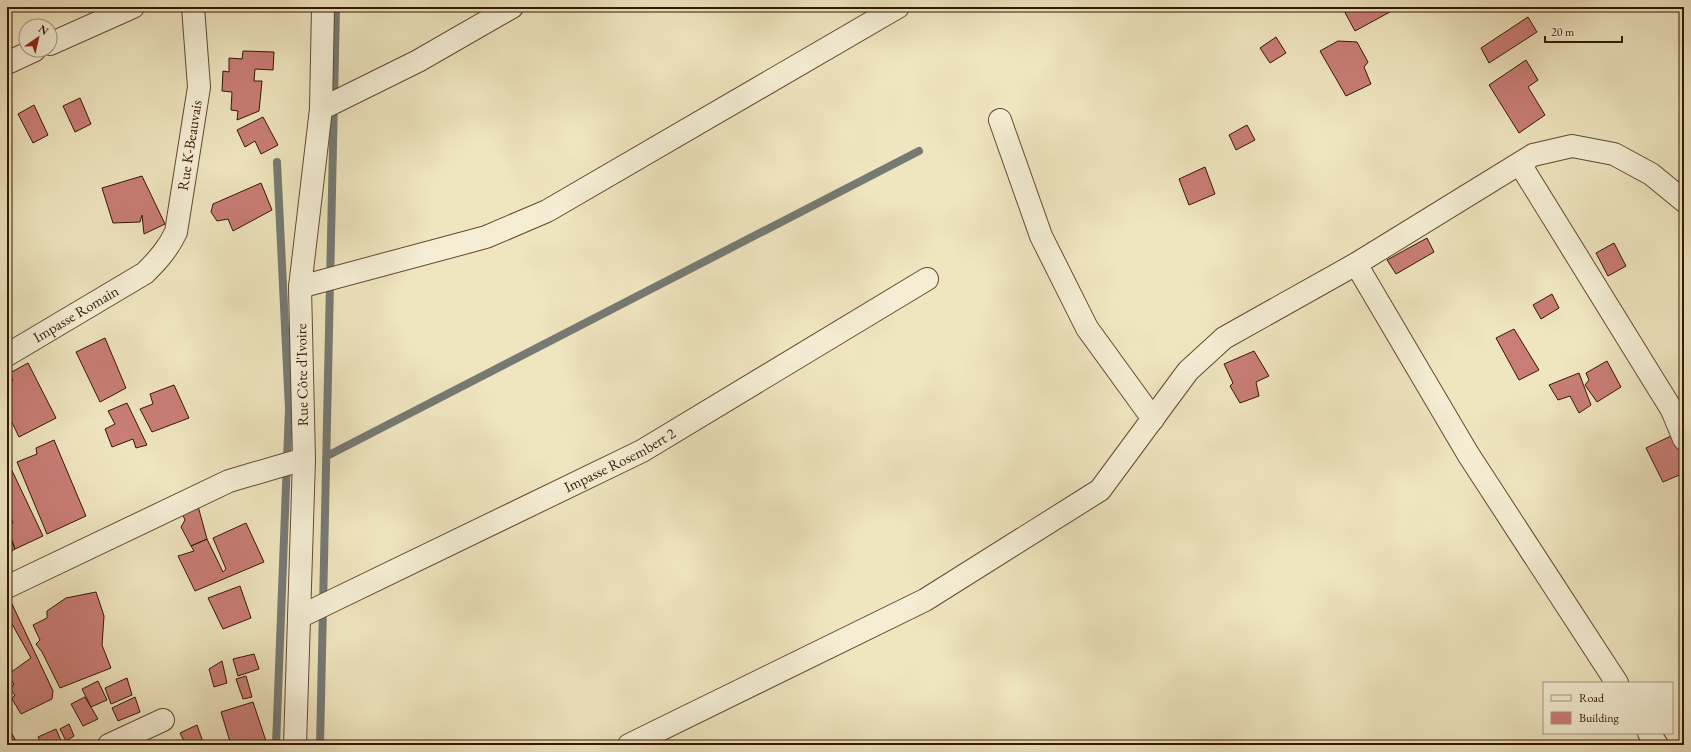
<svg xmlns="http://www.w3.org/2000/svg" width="1691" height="752" font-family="'EB Garamond',serif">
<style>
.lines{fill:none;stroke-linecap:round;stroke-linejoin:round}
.stream{stroke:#757a73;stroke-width:8}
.building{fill:#c97d76;stroke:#341702}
.street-casing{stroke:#634a31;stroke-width:24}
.street{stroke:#f5eed5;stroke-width:22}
.labels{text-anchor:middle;stroke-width:3;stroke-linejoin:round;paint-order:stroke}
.street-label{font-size:15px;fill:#341702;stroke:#f5eed5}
</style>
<rect width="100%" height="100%" fill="#efe5bf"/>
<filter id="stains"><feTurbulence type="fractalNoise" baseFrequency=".005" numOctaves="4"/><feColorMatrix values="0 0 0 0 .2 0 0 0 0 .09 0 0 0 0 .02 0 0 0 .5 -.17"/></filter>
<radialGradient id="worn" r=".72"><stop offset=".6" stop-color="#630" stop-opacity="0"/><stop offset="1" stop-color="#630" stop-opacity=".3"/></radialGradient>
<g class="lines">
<path class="stream" d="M327 456 919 151
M276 745 289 409 277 162
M320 745 336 7"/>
</g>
<path class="building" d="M1342 7H1399L1355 31Z
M1528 17 1537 32 1489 63 1481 48Z
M1276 37 1286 53 1270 63 1260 48Z
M1338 41 1357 42 1368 62 1364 67 1371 84 1346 96 1320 51Z
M243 51 274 52 273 70 255 69 254 81H262L259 111 237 120 238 111 231 110 232 92 222 91 223 71 229 72V58L242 59Z
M1526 60 1538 80 1528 87 1545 115 1519 133 1489 85Z
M80 98 91 124 75 132 63 106Z
M34 105 48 135 33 143 18 114Z
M263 117 278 145 261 154 255 141 245 147 237 130Z
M1247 125 1255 140 1236 150 1229 135Z
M1205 167 1215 194 1189 205 1179 179Z
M142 176 165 224 144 234 142 215 140 222 113 223 102 188Z
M261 183 272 210 233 231 228 219 217 221 211 212 213 204Z
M1427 238 1434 252 1396 274 1387 260Z
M1614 243 1626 266 1608 276 1596 253Z
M1552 294 1559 308 1541 319 1533 305Z
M1514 329 1539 370 1519 380 1496 338Z
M105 338 126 388 100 402 76 352Z
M1254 351 1269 376 1256 382 1259 396 1240 403 1230 386 1233 383 1224 364Z
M1607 361 1621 387 1597 402 1585 385 1589 380 1586 373Z
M28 363 56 418 19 437 7 412V383L13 380 8 374Z
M1579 373 1591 405 1579 413 1570 396 1558 400 1549 385Z
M174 385 189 418 152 432 140 409 153 404 150 394Z
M127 403 147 445 136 448 133 439 112 447 105 429 115 424 108 411Z
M1673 435 1684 461V473L1663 482 1646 448Z
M54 440 86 516 47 534 17 462 37 454 36 448Z
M7 460 43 536 15 549 7 527 13 523 7 508Z
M198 506 207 539 191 546 181 527 185 520 182 513Z
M246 523 264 562 195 591 178 556 194 551 191 546 207 539 223 572 226 569 213 538Z
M7 527 15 549 7 554Z
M240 586 251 618 223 629 208 598Z
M96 592 104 616 102 645 111 668 60 688 42 652 36 644 40 640 33 625 47 618V611L66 598Z
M12 604 53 691 52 699 21 714 12 699 15 695 10 690 14 684 7 675 31 658 7 615V606Z
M254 654 259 669 238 676 233 659Z
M222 661 227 683 214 687 209 669Z
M246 676 252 697 243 699 236 679Z
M127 678 132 695 111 704 105 688Z
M98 681 107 700 91 707 82 689Z
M85 697 98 719 83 726 71 704Z
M135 697 140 712 118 721 112 708Z
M253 702 266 741 261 745H231L221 712Z
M69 724 74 736 66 741 60 729Z
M197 725 204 745H186L180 733Z
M56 729 62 743 58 745H42L38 737Z
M10 730 18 745H7V732Z"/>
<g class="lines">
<defs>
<g id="street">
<path d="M50 44 133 7"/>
<path d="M7 63 35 50"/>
<path d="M321 109 418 61 512 7"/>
<path d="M1000 120 1041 236 1087 328 1153 419"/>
<path d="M1520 164 1672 410 1684 439"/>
<path d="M1356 264 1468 454 1617 683"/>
<path d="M300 287 486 237 547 211 898 7"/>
<path id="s1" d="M7 355 145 273C158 260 168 249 176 232L199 87 193 7"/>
<path d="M7 587 229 481 304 459"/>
<path id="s2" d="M299 617 642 451 927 279"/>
<path d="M1649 733 1657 745"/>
<path d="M109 745 163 720"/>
<path d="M295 745 304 459 300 287 321 109 323 7"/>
<path d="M629 745 925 600 1100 490 1188 371 1224 338 1356 264 1533 155 1572 146 1614 154 1651 174 1684 201"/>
</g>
</defs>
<use href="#street" class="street-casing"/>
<use href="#street" class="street"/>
</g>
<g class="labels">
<g class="street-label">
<text dy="5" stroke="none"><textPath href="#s1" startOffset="300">Rue K-Beauvais</textPath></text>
<text dy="5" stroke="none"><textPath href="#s1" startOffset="80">Impasse Romain</textPath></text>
<text transform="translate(302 375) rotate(-91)" y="5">Rue Côte d'Ivoire</text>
<text dy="5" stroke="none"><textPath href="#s2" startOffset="357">Impasse Rosembert 2</textPath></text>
</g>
</g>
<rect width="1691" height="752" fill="none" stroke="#efe5bf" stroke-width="24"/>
<rect x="8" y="8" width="1675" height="736" fill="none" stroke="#341702" stroke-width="2"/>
<rect x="12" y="12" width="1667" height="728" fill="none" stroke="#341702"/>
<rect x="1543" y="682" width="130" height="52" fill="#f5eed5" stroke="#a89881"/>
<rect x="1551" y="695" width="20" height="6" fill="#f5eed5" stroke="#a89881"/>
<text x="1579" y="702" font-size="12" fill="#341702">Road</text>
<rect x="1551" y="712" width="20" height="12" fill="#c97d76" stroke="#a89881"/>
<text x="1579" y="722" font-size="12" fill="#341702">Building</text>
<g transform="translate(38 38) rotate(34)"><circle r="19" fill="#f5eed5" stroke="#a89881"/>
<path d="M0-3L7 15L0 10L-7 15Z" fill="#8f2418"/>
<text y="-6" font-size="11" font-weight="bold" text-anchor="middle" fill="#341702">N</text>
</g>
<path d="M1545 36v6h77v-6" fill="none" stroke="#341702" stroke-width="2"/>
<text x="1551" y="36" font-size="12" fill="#341702" stroke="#f5eed5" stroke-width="3" paint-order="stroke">20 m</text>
<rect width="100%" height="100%" filter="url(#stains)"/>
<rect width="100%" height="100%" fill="url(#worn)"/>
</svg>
